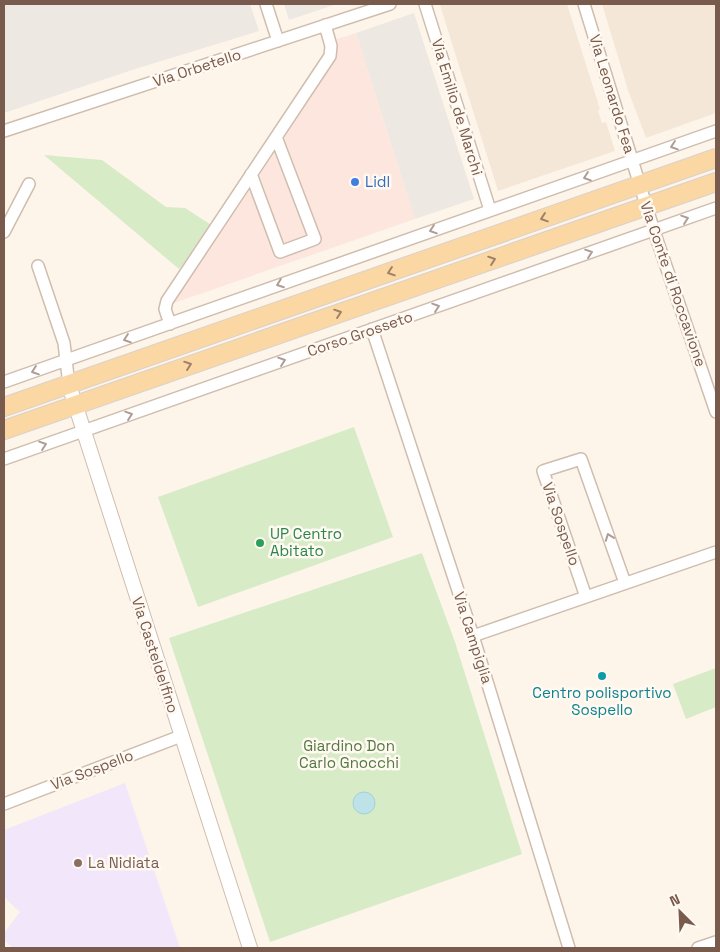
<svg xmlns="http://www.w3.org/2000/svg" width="720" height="952" font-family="'Space Grotesk',sans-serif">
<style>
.residential{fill:#f5e7d8}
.commercial{fill:#fde6de}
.industrial{fill:#eee8e3}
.education{fill:#f2e6fa}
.green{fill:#d7ebc7}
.water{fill:#bde2e7;stroke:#a3d2d9}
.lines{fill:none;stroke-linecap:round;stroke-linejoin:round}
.minor-casing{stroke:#cfbdae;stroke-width:14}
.tertiary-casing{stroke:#cfbdae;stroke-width:16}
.primary-casing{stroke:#d9d1cd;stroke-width:20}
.minor{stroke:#fff;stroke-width:11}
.tertiary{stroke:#fff;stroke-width:14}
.primary{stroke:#fbd7a3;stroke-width:18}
.oneway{stroke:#ae9d94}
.oneway2{stroke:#9f8066}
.shop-dot{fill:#3f7fe0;stroke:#fff9f1;stroke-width:2}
.leisure-dot{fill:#2e9e5b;stroke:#fff9f1;stroke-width:2}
.culture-dot{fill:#0f9aa8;stroke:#fff9f1;stroke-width:2}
.education-dot{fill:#8d6e63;stroke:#fff9f1;stroke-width:2}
.labels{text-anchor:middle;stroke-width:5;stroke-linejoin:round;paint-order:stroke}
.street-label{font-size:15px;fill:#785b4c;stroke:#fff9f1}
.shop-label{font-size:15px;fill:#366cbe;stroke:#fff9f1;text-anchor:start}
.leisure-label{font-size:15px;fill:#27864d;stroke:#fff9f1;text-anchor:start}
.culture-label{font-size:15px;fill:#0d838f;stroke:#fff9f1}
.park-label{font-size:15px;fill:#537841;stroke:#fff9f1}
.education-label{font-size:15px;fill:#785e54;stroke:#fff9f1;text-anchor:start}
</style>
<rect width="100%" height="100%" fill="#fdf5ea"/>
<path class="residential" d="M443 4H567L600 109 598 111 602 123 606 122 615 151 498 191 440 5Z
M602 4H716V113L646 138 628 90Z"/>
<path class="commercial" d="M356 33 415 219 174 303V299L337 52V39Z"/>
<path class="industrial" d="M4 4H250L259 31 132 70 4 113Z
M284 4H337L289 20Z
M414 13 474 199 415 219 356 33Z"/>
<path class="education" d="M125 783 180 948H13L4 940V933L20 912 4 897V830Z"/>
<path class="green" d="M44 155 102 160 166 207 185 208 216 228 179 269Z
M354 427 393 537 198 607 158 497Z
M422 553 455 642 522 854 270 942 169 638Z
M716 668V707L686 719 673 684Z"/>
<path class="water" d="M353 803a11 11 0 1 1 22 0a11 11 0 1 1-22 0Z"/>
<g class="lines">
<defs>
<path id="minor" d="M266 4 278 41
M425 4 490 210
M584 4 654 231 716 412
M4 131 390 4
M251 174 280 252 315 239 276 137
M4 232 29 184
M38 266 64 343 69 385
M170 324 165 309 167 301 330 56 331 46 325 25
M372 329 473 636 569 948
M4 382 716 131
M4 459 716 208
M586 597 543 471 581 459 625 583
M473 636 716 552
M4 804 181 736
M698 948 716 942"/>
<path id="tertiary" d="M69 385 250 948"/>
<path id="primary" d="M4 407 716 158
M4 430 716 182"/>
</defs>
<use href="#minor" class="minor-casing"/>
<use href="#tertiary" class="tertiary-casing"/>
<use href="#primary" class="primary-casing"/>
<use href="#minor" class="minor"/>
<use href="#tertiary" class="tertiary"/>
<use href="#primary" class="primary"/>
</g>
<defs><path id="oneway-chevron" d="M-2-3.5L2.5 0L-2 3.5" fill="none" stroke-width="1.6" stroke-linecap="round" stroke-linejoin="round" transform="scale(1.25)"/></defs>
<g class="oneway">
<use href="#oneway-chevron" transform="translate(674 146) rotate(161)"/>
<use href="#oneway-chevron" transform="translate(587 177) rotate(161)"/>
<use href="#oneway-chevron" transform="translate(685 219) rotate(-19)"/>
<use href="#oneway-chevron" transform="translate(433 230) rotate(161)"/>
<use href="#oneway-chevron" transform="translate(589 253) rotate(-19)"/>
<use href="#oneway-chevron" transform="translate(280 284) rotate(160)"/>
<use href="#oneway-chevron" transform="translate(436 307) rotate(-19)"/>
<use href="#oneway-chevron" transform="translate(127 339) rotate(161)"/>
<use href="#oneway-chevron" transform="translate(282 361) rotate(-19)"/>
<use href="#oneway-chevron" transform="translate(35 371) rotate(161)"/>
<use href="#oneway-chevron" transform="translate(129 415) rotate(-19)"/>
<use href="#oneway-chevron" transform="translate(43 445) rotate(-19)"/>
<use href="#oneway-chevron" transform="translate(609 537) rotate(-110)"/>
</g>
<g class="oneway2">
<use href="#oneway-chevron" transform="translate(544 218) rotate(161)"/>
<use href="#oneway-chevron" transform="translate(492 260) rotate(-19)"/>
<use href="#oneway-chevron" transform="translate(391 272) rotate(161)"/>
<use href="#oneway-chevron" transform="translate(338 313) rotate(-19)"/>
<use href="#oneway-chevron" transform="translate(188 365) rotate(-19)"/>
</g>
<circle class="shop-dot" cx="355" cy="182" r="5"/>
<circle class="leisure-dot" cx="260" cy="543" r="5"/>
<circle class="culture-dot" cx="602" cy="676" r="5"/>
<circle class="education-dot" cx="78" cy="863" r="5"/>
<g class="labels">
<g class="street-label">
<text transform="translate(197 68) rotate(-18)" y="5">Via Orbetello</text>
<text transform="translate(612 94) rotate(73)" y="5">Via Leonardo Fea</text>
<text transform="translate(457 107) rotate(73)" y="5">Via Emilio de Marchi</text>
<text transform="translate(673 284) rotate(71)" y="5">Via Conte di Roccavione</text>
<text transform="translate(360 334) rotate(-19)" y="5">Corso Grosseto</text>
<text transform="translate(561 524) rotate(71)" y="5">Via Sospello</text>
<text transform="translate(473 638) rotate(72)" y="5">Via Campiglia</text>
<text transform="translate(155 655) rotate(72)" y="5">Via Casteldelfino</text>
<text transform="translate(92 770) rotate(-21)" y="5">Via Sospello</text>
</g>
<g class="shop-label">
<text x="365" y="187">Lidl</text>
</g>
<g class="leisure-label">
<text x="270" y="539">UP Centro<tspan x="270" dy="17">Abitato</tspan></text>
</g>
<g class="culture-label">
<text x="602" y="698">Centro polisportivo<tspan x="602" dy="17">Sospello</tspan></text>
</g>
<g class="park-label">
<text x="349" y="751">Giardino Don<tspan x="349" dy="17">Carlo Gnocchi</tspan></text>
</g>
<g class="education-label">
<text x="88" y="868">La Nidiata</text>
</g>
</g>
<rect width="720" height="952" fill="none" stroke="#785b4c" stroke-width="10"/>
<g transform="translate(680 912) rotate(336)" stroke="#fff9f1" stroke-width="4" paint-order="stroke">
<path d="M0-4L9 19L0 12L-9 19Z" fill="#785b4c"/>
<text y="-8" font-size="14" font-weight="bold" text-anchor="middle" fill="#785b4c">N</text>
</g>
</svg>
